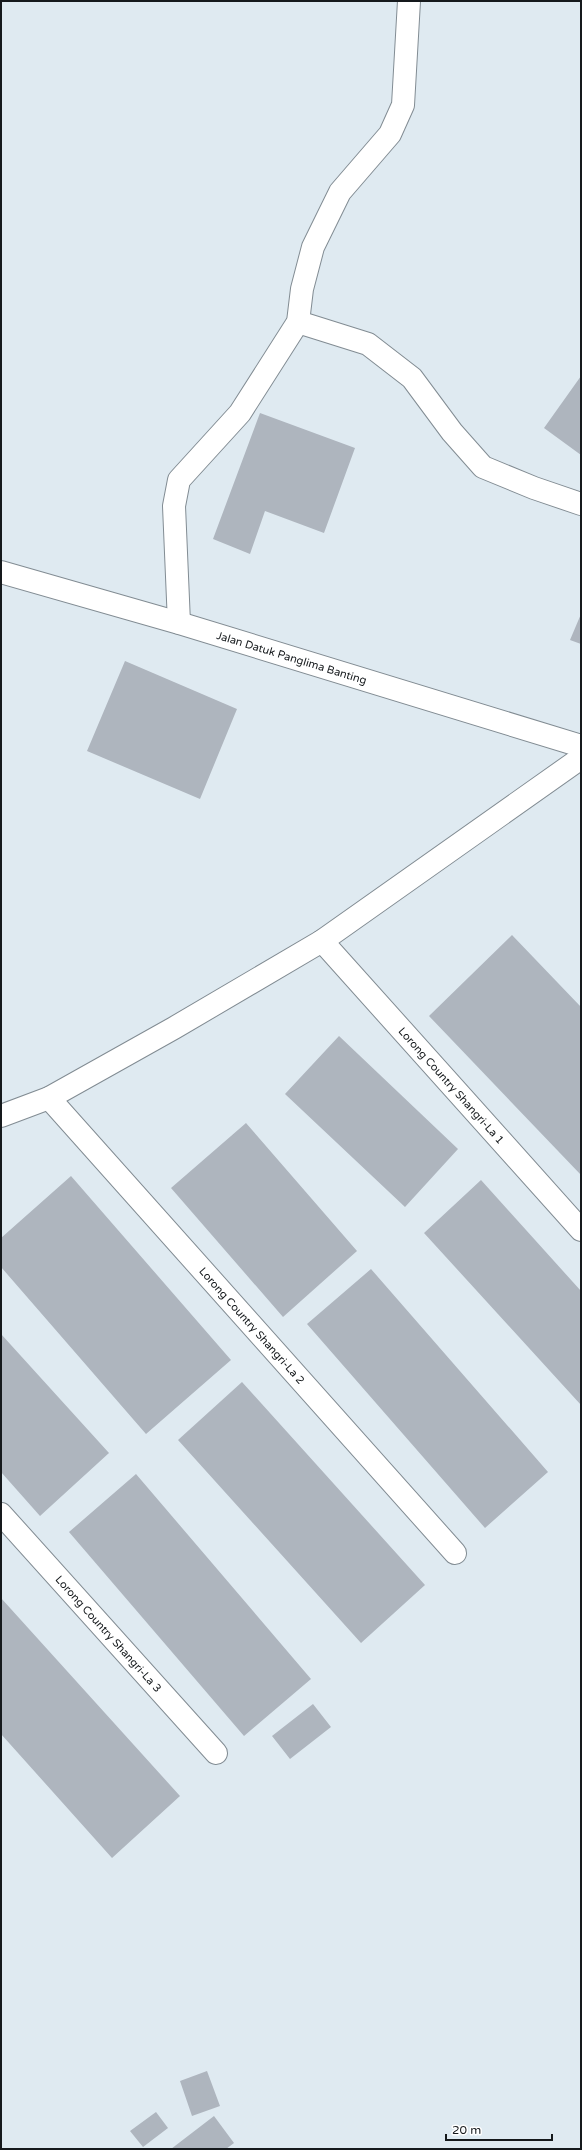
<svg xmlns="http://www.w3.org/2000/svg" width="582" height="2150" font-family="'Varela Round',sans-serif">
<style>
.building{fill:#aeb5be}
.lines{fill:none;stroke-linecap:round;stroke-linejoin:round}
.minor-casing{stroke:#828c93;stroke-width:24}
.primary-casing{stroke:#828c93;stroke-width:24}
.minor{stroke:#fff;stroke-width:22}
.primary{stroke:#fff;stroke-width:22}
.labels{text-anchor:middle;stroke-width:3.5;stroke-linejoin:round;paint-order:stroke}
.street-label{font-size:11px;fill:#15191c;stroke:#fff}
</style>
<rect width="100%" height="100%" fill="#dfeaf1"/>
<path class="building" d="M581 376V455L544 428Z
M260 413 355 448 324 533 265 511 250 554 213 539Z
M581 614V644L570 640Z
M125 661 237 709 200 799 87 751Z
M512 935 581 1007V1175L429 1016Z
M339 1036 458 1149 405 1207 285 1094Z
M246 1123 357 1251 283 1317 171 1188Z
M71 1176 231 1360 146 1434 1 1267V1238Z
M481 1180 581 1291V1405L424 1233Z
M371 1269 548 1472 485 1528 307 1324Z
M1 1334 109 1453 40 1516 1 1472Z
M242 1382 425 1585 361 1643 178 1440Z
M136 1474 311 1679 244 1736 69 1532Z
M1 1598 180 1796 112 1858 1 1734Z
M313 1704 331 1727 290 1759 272 1736Z
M207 2071 220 2106 192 2116 180 2081Z
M156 2112 168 2128 143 2147 130 2131Z
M214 2116 234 2143 226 2149H171Z"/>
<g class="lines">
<defs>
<g id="minor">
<path d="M298 322 368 344 412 378 452 432 483 467 534 488 581 504"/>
<path d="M179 623 174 506 179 480 240 413 298 322 302 289 313 247 340 192 390 134 403 105 409 1"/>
<path id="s1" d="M322 941 581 1230"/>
<path id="s2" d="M49 1098 455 1553"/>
<path d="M1 1116 49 1098 174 1028 322 941 581 758"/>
<path id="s3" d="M1 1514 216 1753"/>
</g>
<g id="primary">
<path id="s4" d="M1 572 179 623 581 746"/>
</g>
</defs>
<use href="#minor" class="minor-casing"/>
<use href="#primary" class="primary-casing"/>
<use href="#minor" class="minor"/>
<use href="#primary" class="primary"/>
</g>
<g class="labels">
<g class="street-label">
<text dy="4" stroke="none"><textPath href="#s4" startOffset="303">Jalan Datuk Panglima Banting</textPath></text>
<text dy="4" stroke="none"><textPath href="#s1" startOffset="194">Lorong Country Shangri-La 1</textPath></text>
<text dy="4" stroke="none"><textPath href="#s2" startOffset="305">Lorong Country Shangri-La 2</textPath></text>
<text dy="4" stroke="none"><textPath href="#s3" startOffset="161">Lorong Country Shangri-La 3</textPath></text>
</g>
</g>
<rect width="582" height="2150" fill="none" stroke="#15191c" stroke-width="4"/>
<path d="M446 2134v6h106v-6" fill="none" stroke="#15191c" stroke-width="2"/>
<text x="452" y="2134" font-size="12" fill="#15191c" stroke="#ffffff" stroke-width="3" paint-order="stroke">20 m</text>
</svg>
